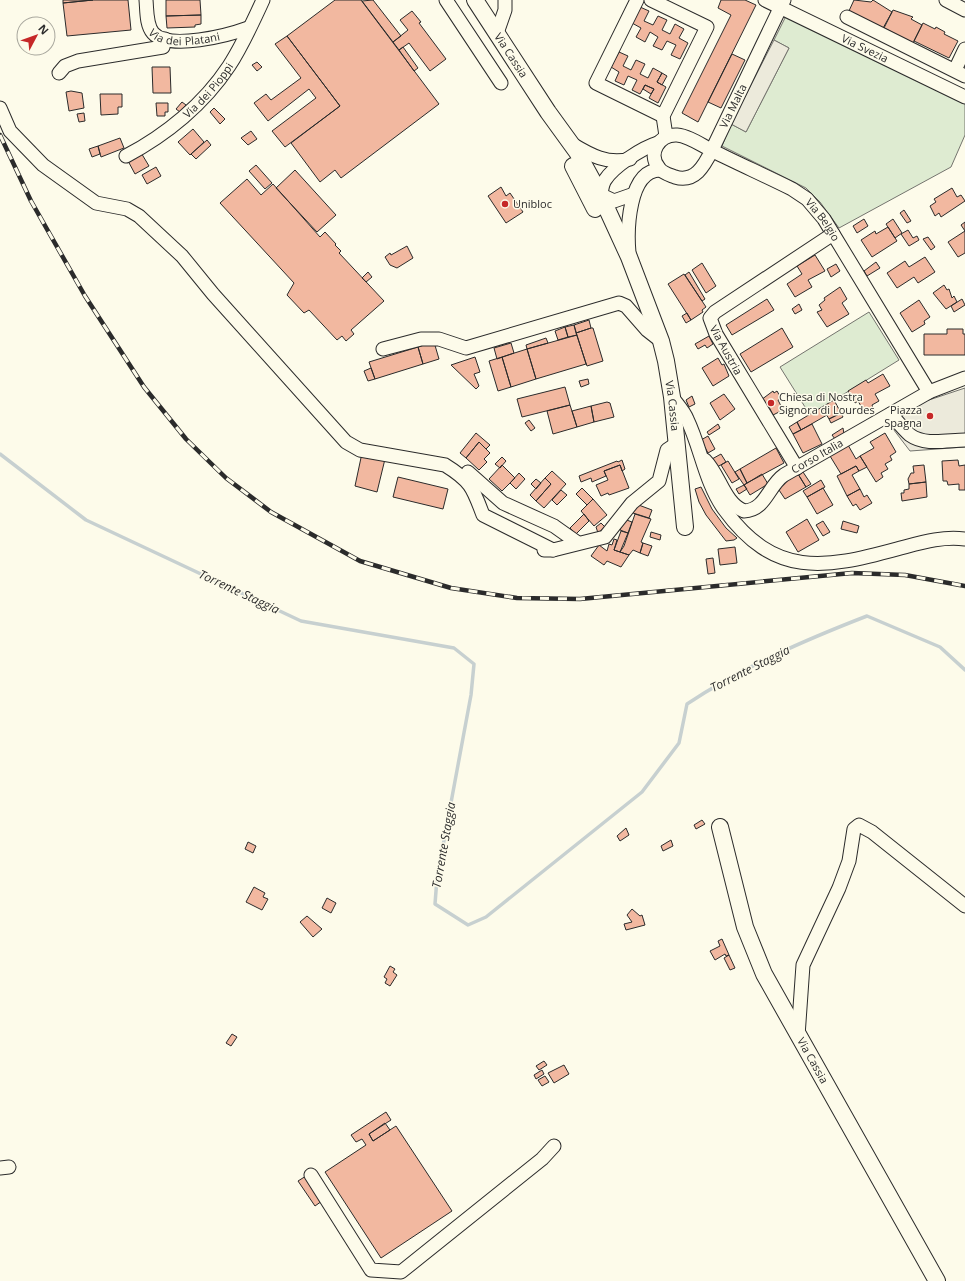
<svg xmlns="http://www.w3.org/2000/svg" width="965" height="1281" font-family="'Open Sans',sans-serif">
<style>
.green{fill:#deebd1;stroke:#74746e}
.parking{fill:#eceadb;stroke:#74746e}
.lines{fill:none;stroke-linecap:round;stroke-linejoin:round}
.stream{stroke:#c7d0d0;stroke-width:3.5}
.building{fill:#f2b8a0;stroke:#2b2b2b}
.minor-casing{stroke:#2b2b2b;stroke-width:15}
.major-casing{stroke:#2b2b2b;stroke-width:18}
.minor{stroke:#fdfbea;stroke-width:13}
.major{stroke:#fdfbea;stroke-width:16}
.rail-casing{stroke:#2b2b2b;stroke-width:4.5}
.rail{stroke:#fdfbea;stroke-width:3;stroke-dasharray:9;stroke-linecap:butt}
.poi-dot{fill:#c62828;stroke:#fdfbea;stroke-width:1.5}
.labels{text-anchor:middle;stroke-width:3;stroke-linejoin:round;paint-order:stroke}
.street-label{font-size:11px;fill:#2b2b2b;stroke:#fdfbea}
.poi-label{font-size:11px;fill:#2b2b2b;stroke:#fdfbea;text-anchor:start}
.water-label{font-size:12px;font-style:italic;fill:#2b2b2b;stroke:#fdfbea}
</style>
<rect width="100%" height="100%" fill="#fdfbea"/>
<path class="green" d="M786 16 965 100V135L951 167 839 228 820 202 806 188 722 146 731 124 746 132 789 48 774 40Z
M869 312 899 360 810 415 780 367Z"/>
<path class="parking" d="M774 40 789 48 746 132 731 124Z
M965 388V447L910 451 887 421 923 402Z"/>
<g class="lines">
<path class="stream" d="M0 454 86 520 301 621 454 648 474 664 471 695 437 878 435 904 468 925 486 917 642 792 679 743 687 704C743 667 805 640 867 616L940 647 965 670"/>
</g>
<path class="building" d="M63 0H93L63 3Z
M93 0H128L131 30 67 36 63 3Z
M166 0H200L201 15 166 16Z
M335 0H361L439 104 341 178 335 170 320 182 291 143 340 106 287 36Z
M373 0 401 36 393 42 362 1Z
M721 0H745L756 5 698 122 682 113 731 15 718 8Z
M854 0 871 2 873 0 892 12 882 30 848 13Z
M640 7 649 11 644 21 653 25 658 16 667 20 662 30 670 34 675 24 684 29 679 38 688 43 680 59 671 55 676 45 667 41 662 50 653 46 658 37 650 32 645 42 636 37 641 28 632 23Z
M893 10 913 17 911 19 922 25 913 43 884 28Z
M412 11 421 22 419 23 446 59 430 71 409 43 399 50 393 42 408 30 400 20Z
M201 15V24L195 25V27L167 28 166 16Z
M923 23 935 29 936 27 945 32 944 34 958 41 949 58 914 41Z
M287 36 340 106 285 147 272 131 316 98 309 89 268 121 254 103 266 94 271 100 301 78 275 44Z
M403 47 418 68 414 71 399 50Z
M619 52 628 56 623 66 631 70 636 60 645 64 640 74 648 78 653 68 662 73 657 82 666 87 658 103 649 98 654 89 645 85 640 94 632 90 637 80 628 76 624 85 615 81 619 72 611 67Z
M732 54 745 60 721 108 708 102Z
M257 62 262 67 257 71 252 65Z
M152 67H170L171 93H153Z
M662 73 667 76 662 85 657 82Z
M645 85 654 89 651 94 643 89Z
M71 91 82 93 84 108 69 111 66 92Z
M100 94H122V107H118V114L101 115Z
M182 102 186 105 180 112 176 109Z
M156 103H168V112H165V116H157Z
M214 108 225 119 220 124 210 112Z
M84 113 85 121 79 122 77 114Z
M193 129 204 142 190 155 178 142Z
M251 131 257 139 248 145 241 138Z
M120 138 124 148 101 157 98 146Z
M207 140 211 145 196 159 191 154Z
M98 146 100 154 92 157 89 149Z
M140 151 149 166 135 174 127 159Z
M256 165 272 183 265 189 249 171Z
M156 167 161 176 147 184 142 175Z
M295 170 336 215 317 232 276 188Z
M247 179 261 195 273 184 320 237 325 232 336 244 335 245 341 251 339 253 384 301 351 330 354 334 346 341 342 336 337 340 309 310 304 313 287 295 294 283 220 203Z
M501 187 506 196 510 193 523 212 506 223 488 196Z
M952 188 957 197 961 195 965 201 941 217 939 213 935 216 930 206 936 202 934 199Z
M904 210 911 221 907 223 900 213Z
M864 219 868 226 857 233 853 226Z
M893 219 902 233 895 238 886 224Z
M965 222V253L958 257 948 242 965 231 961 225Z
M888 227 897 241 872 257 861 240 875 231 876 234Z
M908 230 913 238 917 236 919 240 909 246 901 234Z
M928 237 935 247 931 250 923 239Z
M407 246 413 258 397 268 390 265 385 257 390 253 391 255Z
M815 255 825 271 808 280 812 287 795 297 787 284 802 274 797 266Z
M925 257 935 272 918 283 914 277 897 288 887 273 905 261 909 267Z
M876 262 880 268 867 276 864 271Z
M702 263 716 286 706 293 692 270Z
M836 264 840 271 831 277 827 269Z
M368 272 372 277 366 282 362 278Z
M689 272 705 299 702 301 685 275Z
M684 274 706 307 702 310 703 312 691 320 668 284Z
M944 285 947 290 949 289 952 298 954 296 957 302 946 309 933 293Z
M840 287 847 299 842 303 849 314 827 327 817 312 822 310 819 305 825 300 824 298Z
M767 299 774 310 732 335 726 325Z
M962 299 965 305 954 312 951 306Z
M919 300 930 317 924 321 925 324 912 332 900 313Z
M799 304 802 310 795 314 792 309Z
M687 313 691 320 686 323 682 316Z
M589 320 591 328 576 333 574 325Z
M574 325 577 335 568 337 565 327Z
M565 327 568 337 558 340 555 331Z
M591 328H593L603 361 587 366 576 333Z
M782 328 793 347 751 372 740 354Z
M947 329H963V334H965V355H924V334H947Z
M577 335 586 364 536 379 527 349Z
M709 336 713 344 707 348 705 345 698 349 695 344Z
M546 338 548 343 527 349 526 345Z
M434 342 439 359 423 364 418 347Z
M511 343 514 353 497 359 494 348Z
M418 347 423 364 375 379 369 362Z
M527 349 536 379 511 387 502 357Z
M475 357 480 372 474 374 479 386 476 389 451 365Z
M502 357 511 387 498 391 489 361Z
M718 358 722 365 724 364 729 376 713 386 702 368Z
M371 368 375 379 368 381 364 371Z
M883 374 890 386 875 394 879 401 872 405 873 408 865 413 858 401 855 403 848 391 866 380 868 383Z
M588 379 589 384 581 387 579 381Z
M565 387 570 405 522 417 517 399Z
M773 391 774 393 777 391 781 398 778 400 783 410 773 415 768 405 765 407 761 400Z
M724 394 735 409 720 420 710 403Z
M692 396 695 404 689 407 686 400Z
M834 400 841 413 829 419 822 407Z
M607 402 610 403 614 417 594 422 591 406Z
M570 405 577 427 553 434 547 411Z
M591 406 594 422 577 427 572 411Z
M822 407 827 415 801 430 797 422Z
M841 413 843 417 831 423 829 419Z
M529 420 535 428 531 431 525 423Z
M797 422 801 430 793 434 789 427Z
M718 424 720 428 709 435 707 432Z
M812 424 822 444 803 453 793 434Z
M843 428 844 434 835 439 832 435Z
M476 433 490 445 486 449 479 442 466 458 460 453Z
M885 433 896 452 890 456 892 460 885 464 888 469 881 473 883 477 876 482 860 456 874 448 870 442Z
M708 436 715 449 708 453 701 440Z
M479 442 490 453 484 459 487 462 479 470 466 458Z
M848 445 856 459 860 456 867 467 859 471 856 466 841 474 830 456Z
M776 448 784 463 747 483 740 469Z
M362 453 385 459 377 492 355 486Z
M721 454 726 462 717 467 712 459Z
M502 457 506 461 500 468 495 464Z
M622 460 625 469 622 471 620 465 604 471 606 476 592 482 591 478 581 482 579 476 617 461 618 462Z
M958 460 959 466 965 465V490H959V484L948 485 947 481H943L942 461Z
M728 461 739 479 732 483 721 465Z
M502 465 515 478 502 491 489 479Z
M620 465 629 488 609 495 608 493 601 496 596 485 608 480 604 471Z
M924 465 926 482 909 484 908 479 911 473H914L913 466Z
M856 466 859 471 852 475 860 489 847 496 837 476Z
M740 469 747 483 744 485 735 472Z
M552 471 566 484 544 508 536 501 551 484 545 478Z
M803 472 811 484 806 487 798 474Z
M519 473 525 479 516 489 510 483Z
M762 474 768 484 750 495 744 485Z
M798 474 806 487 785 499 777 487Z
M398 477 448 489 443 509 393 497Z
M545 478 551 484 536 501 530 495Z
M536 479 541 483 536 489 531 484Z
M821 480 825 487 807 497 803 491Z
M926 482 927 497 902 501 901 493H904V490L909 489V484Z
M744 485 747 489 739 494 736 489Z
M701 487 712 509 726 528 737 538 734 540 726 541 706 515 699 502 695 489Z
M582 488 593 499 587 505 576 494Z
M823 488 833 505 817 514 807 497Z
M860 489 864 497 867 495 872 503 860 510 856 504 853 506 847 496Z
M561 490 567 495 557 505 552 500Z
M593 499 607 515 594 526 581 511Z
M636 504 652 510 649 518 633 513Z
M584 514 589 521 576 534 570 528Z
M635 514 651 519 641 542 643 543 640 553 633 550 629 555 620 552 624 546Z
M624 519 632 522 628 533 620 530Z
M807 519 819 540 798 552 786 532Z
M823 521 830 532 823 536 816 525Z
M843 521 859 526 857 533 841 529Z
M601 523 605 527 598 533 596 527Z
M621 531 628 533 620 552 614 550Z
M651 532 661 535 660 540 650 537Z
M614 539 617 540 614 550 629 555 621 567 607 561 604 565 591 556 599 545 607 551 609 544 612 545Z
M643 543 652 546 648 556 640 553Z
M735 547 737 563 720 565 718 549Z
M713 558 715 573 708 574 706 559Z
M702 820 705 824 696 829 694 825Z
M626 828 629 835 620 841 617 836Z
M671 840 673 846 663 851 661 846Z
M248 842 256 846 253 853 245 849Z
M254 887 265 893 263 897 268 899 262 910 246 902Z
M327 898 336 903 331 913 322 908Z
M632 909 640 916 642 915 645 925 626 930 624 924 632 922 627 915Z
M307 916 322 929 313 937 300 922Z
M722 939 729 955 726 956 725 954 715 960 710 951 720 946 718 941Z
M729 955 735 968 730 970 724 958Z
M390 966 395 969 393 972 397 975 390 986 385 983 387 979 384 977Z
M232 1034 237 1037 231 1046 226 1043Z
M544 1061 547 1065 539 1070 536 1066Z
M564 1065 569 1074 554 1083 548 1073Z
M542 1070 544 1074 536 1079 534 1075Z
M545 1076 549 1082 542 1086 538 1080Z
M386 1112 391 1120 369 1134 373 1141 396 1126 452 1211 381 1258 325 1172 366 1145 362 1139 356 1142 351 1135Z
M385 1123 390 1130 373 1141 369 1134Z
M306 1176 322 1201 315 1206 298 1181Z"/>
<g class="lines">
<defs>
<g id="minor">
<path id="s1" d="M146 0C147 10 146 25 153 33 169 51 229 35 248 28"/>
<path d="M446 0 501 83"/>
<path d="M637 0 596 83 663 116"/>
<path d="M651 0 707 27 663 116 666 136"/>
<path id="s2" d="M765 0 965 97"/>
<path id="s3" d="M784 0 712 150C704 166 695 183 675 177 670 175 662 173 659 168 647 154 659 134 677 135 689 136 701 145 713 151 739 164 766 176 792 189L807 199 824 219 929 392"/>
<path d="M946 0 965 10"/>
<path d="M847 17 965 76"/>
<path d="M497 33 505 10V0"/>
<path d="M955 70 965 49"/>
<path d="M59 73 65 66 78 61 163 47 165 39"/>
<path d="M0 108 10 131 43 165 96 203 127 209 139 216 182 256 213 294 346 442 360 450 445 465C471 481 473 488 483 515L553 550"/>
<path d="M572 144C590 155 608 165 630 159"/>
<path id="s4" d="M126 156C166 135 204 104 229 66 242 46 253 22 263 0"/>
<path d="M597 193 614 201 634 194"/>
<path d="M599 201C602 194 601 186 605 180 614 166 642 148 658 143"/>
<path d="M629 253C627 231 628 170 660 170"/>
<path d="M383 349 421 339H439L466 348 619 303 626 306 647 330 661 341"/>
<path d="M672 397C677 404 684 411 687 419 701 448 705 482 724 509 774 578 824 569 897 549 920 543 941 536 965 539"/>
<path d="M891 414C897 421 903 429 910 435 925 446 948 440 965 440"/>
<path id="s5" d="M705 460C720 475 724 503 744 511 766 510 768 486 784 475L929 392 965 378"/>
<path d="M797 468 716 334 710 318 715 312 833 234"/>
<path d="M468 472 503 503 554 526 578 543"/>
<path d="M544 550H553L605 537 632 503 659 481 667 450 676 444"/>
<path d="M798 1036 803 965 839 888 849 861 854 829 859 825 872 832 965 906"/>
<path d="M0 1168 9 1167"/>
<path d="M311 1175 371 1270 401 1272 542 1159 554 1146"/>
</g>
<g id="major">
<path id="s6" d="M475 0 548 112 577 152 601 196 629 257 661 341 666 361 672 397 685 527"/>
<path d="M573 166 595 209"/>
<path id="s7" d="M720 827 745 927 764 974 937 1281"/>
</g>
</defs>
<use href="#minor" class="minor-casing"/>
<use href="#major" class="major-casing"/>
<use href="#minor" class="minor"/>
<use href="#major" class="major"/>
<defs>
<path id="rail" d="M0 135 31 201 85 296 144 387 186 439 226 478 271 512 360 561 451 588 517 598 580 599 852 573 905 575 965 586"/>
</defs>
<use href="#rail" class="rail-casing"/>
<use href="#rail" class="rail"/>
</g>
<g class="poi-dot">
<circle cx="505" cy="204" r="4"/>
<circle cx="771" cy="403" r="4"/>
<circle cx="930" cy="416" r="4"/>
</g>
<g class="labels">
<g class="street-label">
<text dy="4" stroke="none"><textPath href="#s1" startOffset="67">Via dei Platani</textPath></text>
<text dy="4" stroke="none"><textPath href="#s2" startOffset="111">Via Svezia</textPath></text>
<text dy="4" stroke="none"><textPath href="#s6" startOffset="66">Via Cassia</textPath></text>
<text dy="4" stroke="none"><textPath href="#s4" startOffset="106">Via dei Pioppi</textPath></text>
<text transform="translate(733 106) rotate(-64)" y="4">Via Malta</text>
<text dy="4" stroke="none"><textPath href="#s3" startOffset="455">Via Belgio</textPath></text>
<text transform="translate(726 350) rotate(61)" y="4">Via Austria</text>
<text dy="4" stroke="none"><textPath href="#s6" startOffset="456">Via Cassia</textPath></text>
<text dy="4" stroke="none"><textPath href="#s5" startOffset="159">Corso Italia</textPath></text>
<text dy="4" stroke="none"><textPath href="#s7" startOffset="253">Via Cassia</textPath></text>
</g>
<g class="poi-label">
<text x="513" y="208">Unibloc</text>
<text x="779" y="401">Chiesa di Nostra<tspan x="779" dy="13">Signora di Lourdes</tspan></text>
<text x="922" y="414" text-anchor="end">Piazza<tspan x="922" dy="13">Spagna</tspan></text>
</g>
<g class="water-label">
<text transform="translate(239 592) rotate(25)" y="4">Torrente Staggia</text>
<text transform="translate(750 669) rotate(-27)" y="4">Torrente Staggia</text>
<text transform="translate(444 845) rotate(-80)" y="4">Torrente Staggia</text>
</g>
</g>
<g transform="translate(36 36) rotate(49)"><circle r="19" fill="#fdfbea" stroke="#a9a89e"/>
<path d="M0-3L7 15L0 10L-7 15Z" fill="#c62828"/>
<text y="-6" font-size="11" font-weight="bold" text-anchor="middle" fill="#2b2b2b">N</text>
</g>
</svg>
